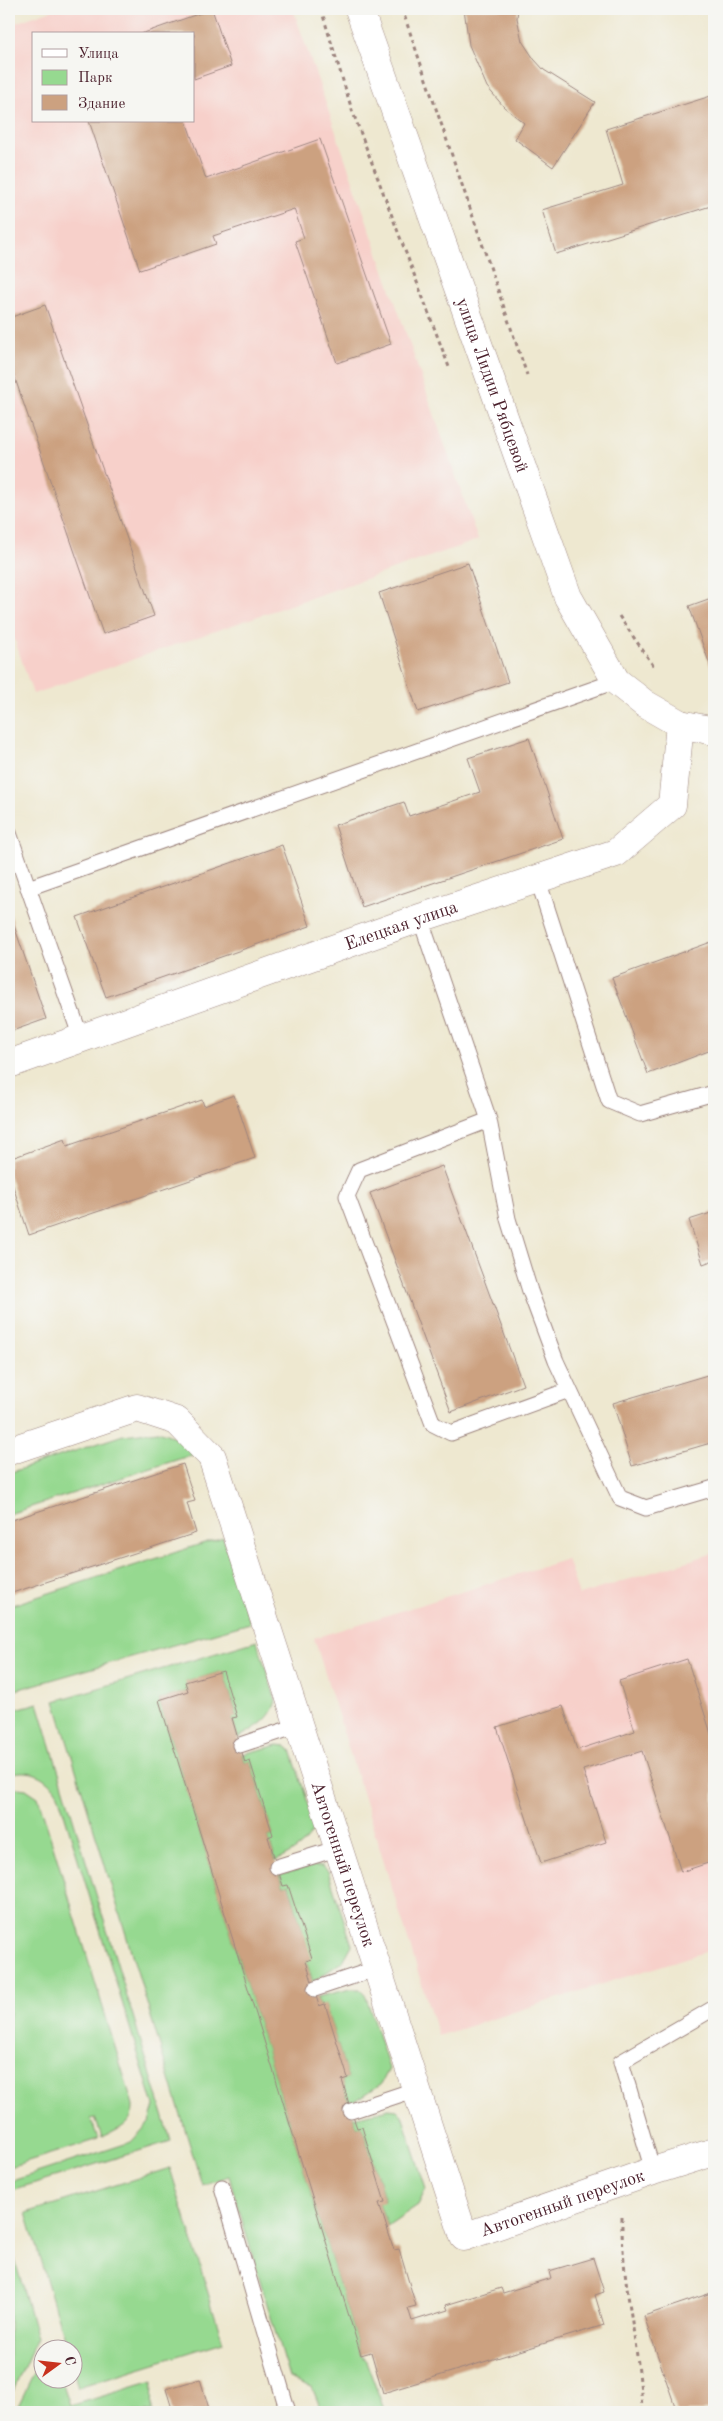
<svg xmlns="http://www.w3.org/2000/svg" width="723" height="2421" font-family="'Old Standard TT',serif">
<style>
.built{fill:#f7d0ca;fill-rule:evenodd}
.green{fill:#96d990;stroke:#707c5e}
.building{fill:#cca180}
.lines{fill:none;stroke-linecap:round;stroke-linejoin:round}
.lane-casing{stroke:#9c847e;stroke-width:17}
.street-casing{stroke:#9c847e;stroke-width:29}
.path{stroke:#9c847e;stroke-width:3;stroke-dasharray:4 4;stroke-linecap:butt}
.lane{stroke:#fff;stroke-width:15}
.street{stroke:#fff;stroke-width:28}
.labels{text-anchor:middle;stroke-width:4;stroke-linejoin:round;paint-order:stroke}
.street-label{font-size:18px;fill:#4a1f2b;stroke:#f6f6f2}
</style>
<rect width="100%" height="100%" fill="#f6f6f2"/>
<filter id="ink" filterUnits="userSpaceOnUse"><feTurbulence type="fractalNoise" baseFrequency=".02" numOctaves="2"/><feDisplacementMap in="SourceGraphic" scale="10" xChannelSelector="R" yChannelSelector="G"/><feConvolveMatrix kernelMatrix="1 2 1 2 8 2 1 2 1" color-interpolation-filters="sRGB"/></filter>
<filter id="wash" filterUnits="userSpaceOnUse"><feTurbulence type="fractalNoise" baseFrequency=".0096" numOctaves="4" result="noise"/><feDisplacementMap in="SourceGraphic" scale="20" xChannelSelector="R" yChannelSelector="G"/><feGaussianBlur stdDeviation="1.12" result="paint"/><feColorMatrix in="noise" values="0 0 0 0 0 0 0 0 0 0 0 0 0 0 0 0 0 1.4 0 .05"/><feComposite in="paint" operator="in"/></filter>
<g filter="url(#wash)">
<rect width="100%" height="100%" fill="#eee8d0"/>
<path class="built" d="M55 9H293L478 540 33 694 9 623V25ZM34 34H194V121H34Z
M714 1553V1949L438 2036 314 1638 567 1559 579 1595Z"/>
<path class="green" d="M158 1431 175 1437 195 1454 9 1514V1473L123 1435Z
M223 1537 250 1623 9 1692V1606Z
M257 1641 276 1701C271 1721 254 1728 238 1738L232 1718 237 1716 223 1671 186 1682 188 1691 159 1700 361 2355 366 2361 385 2412H322L312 2387 289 2378 229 2176 202 2185 55 1701Z
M38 1703 171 2141 9 2191V2182L131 2142 149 2123 154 2106 58 1794C48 1775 29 1768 9 1774V1711Z
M278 1745 286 1746 291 1750 315 1825C309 1844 293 1852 276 1861L268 1837 273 1835 250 1761 245 1763 243 1754Z
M18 1788 26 1789 38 1797 133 2105C134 2124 118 2130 102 2137L95 2118 91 2119 98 2139 9 2167V1791Z
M315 1866H323L328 1871 352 1945 343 1961 313 1982 306 1961 311 1959 289 1885 283 1886 280 1874Z
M351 1989H360L365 1994 389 2069 381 2084 349 2105 342 2080 348 2078 325 2004 319 2006 317 1997Z
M389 2109 397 2110 402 2115 426 2189 418 2205 387 2226 379 2203 385 2201 362 2127 357 2128 353 2117Z
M170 2168 223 2342 78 2387 73 2368 72 2348H67L26 2213Z
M9 2239 37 2338 9 2400Z
M42 2357V2378L61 2379 70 2406 153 2381 152 2412H15Z"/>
<g id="blocks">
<path class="building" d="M212 9 231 66 194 79V34H141Z
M464 9H518L517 18 522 41 534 59 544 70 595 102 553 167 515 139 524 123 504 107 487 87 469 45Z
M714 95V205L556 254 542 210 623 185 606 129Z
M89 121H186L206 179 320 139 391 344 337 363 295 241 304 238 294 209 213 236 216 244 140 270Z
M45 305 154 616 103 634 9 361V318Z
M468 563 508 682 418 712 379 593Z
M714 597V676L689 606Z
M529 738 563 839 362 907 335 825 404 802 409 816 480 792 468 758Z
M282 845 310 926 106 997 77 917Z
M9 911 46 1019 9 1032Z
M714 941V1049L648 1074 612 978Z
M234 1095 255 1158 29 1235 9 1174V1159L65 1139 67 1146 202 1100 204 1106Z
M442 1166 523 1385 451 1412 370 1193Z
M714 1212V1260L703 1264 689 1220Z
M714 1373V1442L632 1466 613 1403Z
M183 1464 195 1501 187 1503 196 1533 9 1594V1521Z
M687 1659 714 1743V1861L681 1872 642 1751 583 1770 606 1842 541 1863 497 1727 563 1706 577 1750 635 1731 619 1681Z
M223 1671 237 1717 232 1718 245 1763 250 1761 273 1835 268 1837 283 1886 288 1885 312 1959 306 1961 319 2006 325 2004 348 2078 342 2080 351 2111 357 2128 362 2127 385 2202 379 2203 394 2250 399 2249 416 2306 408 2308 412 2321 448 2310 446 2305 501 2288 503 2293 551 2278 549 2271 593 2258 604 2292 595 2295 604 2325 383 2393 371 2352 361 2355 159 1700 188 1691 185 1682Z
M714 2292V2407L698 2412H677L644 2316Z
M200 2379 210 2412H173L166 2389Z"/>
</g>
</g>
<g filter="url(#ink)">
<use href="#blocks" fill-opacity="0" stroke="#9c847e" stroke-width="1"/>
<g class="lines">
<defs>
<path id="lane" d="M9 833 81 1038
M538 880 609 1101 640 1114 714 1093
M28 888 616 681
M420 918 489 1120 508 1219 530 1291 556 1361 620 1498 646 1508 714 1488
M489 1120 359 1170 347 1196 433 1424 451 1433 569 1390
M240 1745 300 1725
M277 1867 339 1848
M315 1989 378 1968
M351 2111 417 2089
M653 2171 621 2062 714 2008
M222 2187 288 2412"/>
<g id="street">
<path id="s1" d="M359 9 568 597 616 681 645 704 680 724 714 731"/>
<path id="s2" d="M9 1064 420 918 616 853 672 805 680 724"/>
<path id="s3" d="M9 1451 137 1408 177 1421 212 1457 464 2237 653 2171 714 2152"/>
</g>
</defs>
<use href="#lane" class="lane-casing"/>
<use href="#street" class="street-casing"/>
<path class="path" d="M321 9 352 110 449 367
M402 9 527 375
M619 616 655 668
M622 2217C621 2283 640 2346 642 2412"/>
<use href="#lane" class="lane"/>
<use href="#street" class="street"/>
</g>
</g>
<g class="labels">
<g class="street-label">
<text dy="6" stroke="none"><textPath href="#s1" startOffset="399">улица Лидии Рябцевой</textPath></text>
<text dy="6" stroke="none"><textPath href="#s2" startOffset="416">Елецкая улица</textPath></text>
<text dy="6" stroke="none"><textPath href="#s3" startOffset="655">Автогенный переулок</textPath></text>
<text dy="6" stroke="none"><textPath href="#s3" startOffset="1151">Автогенный переулок</textPath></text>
</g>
</g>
<rect width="723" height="2421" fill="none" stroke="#f6f6f2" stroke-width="30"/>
<rect x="32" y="32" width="162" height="90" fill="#f6f6f2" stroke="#b1a0a2"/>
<rect x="42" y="49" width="25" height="8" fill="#ffffff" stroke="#b1a0a2"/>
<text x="78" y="58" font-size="15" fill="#4a1f2b">Улица</text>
<rect x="42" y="70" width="25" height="15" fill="#96d990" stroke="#b1a0a2"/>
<text x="78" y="82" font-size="15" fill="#4a1f2b">Парк</text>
<rect x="42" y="95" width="25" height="15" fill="#cca180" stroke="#b1a0a2"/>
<text x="78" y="108" font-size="15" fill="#4a1f2b">Здание</text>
<g transform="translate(58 2364) rotate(75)"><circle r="24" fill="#f6f6f2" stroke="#b1a0a2"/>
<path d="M0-4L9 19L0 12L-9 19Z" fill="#c8321e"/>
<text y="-8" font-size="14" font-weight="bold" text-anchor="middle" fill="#4a1f2b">С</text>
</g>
</svg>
